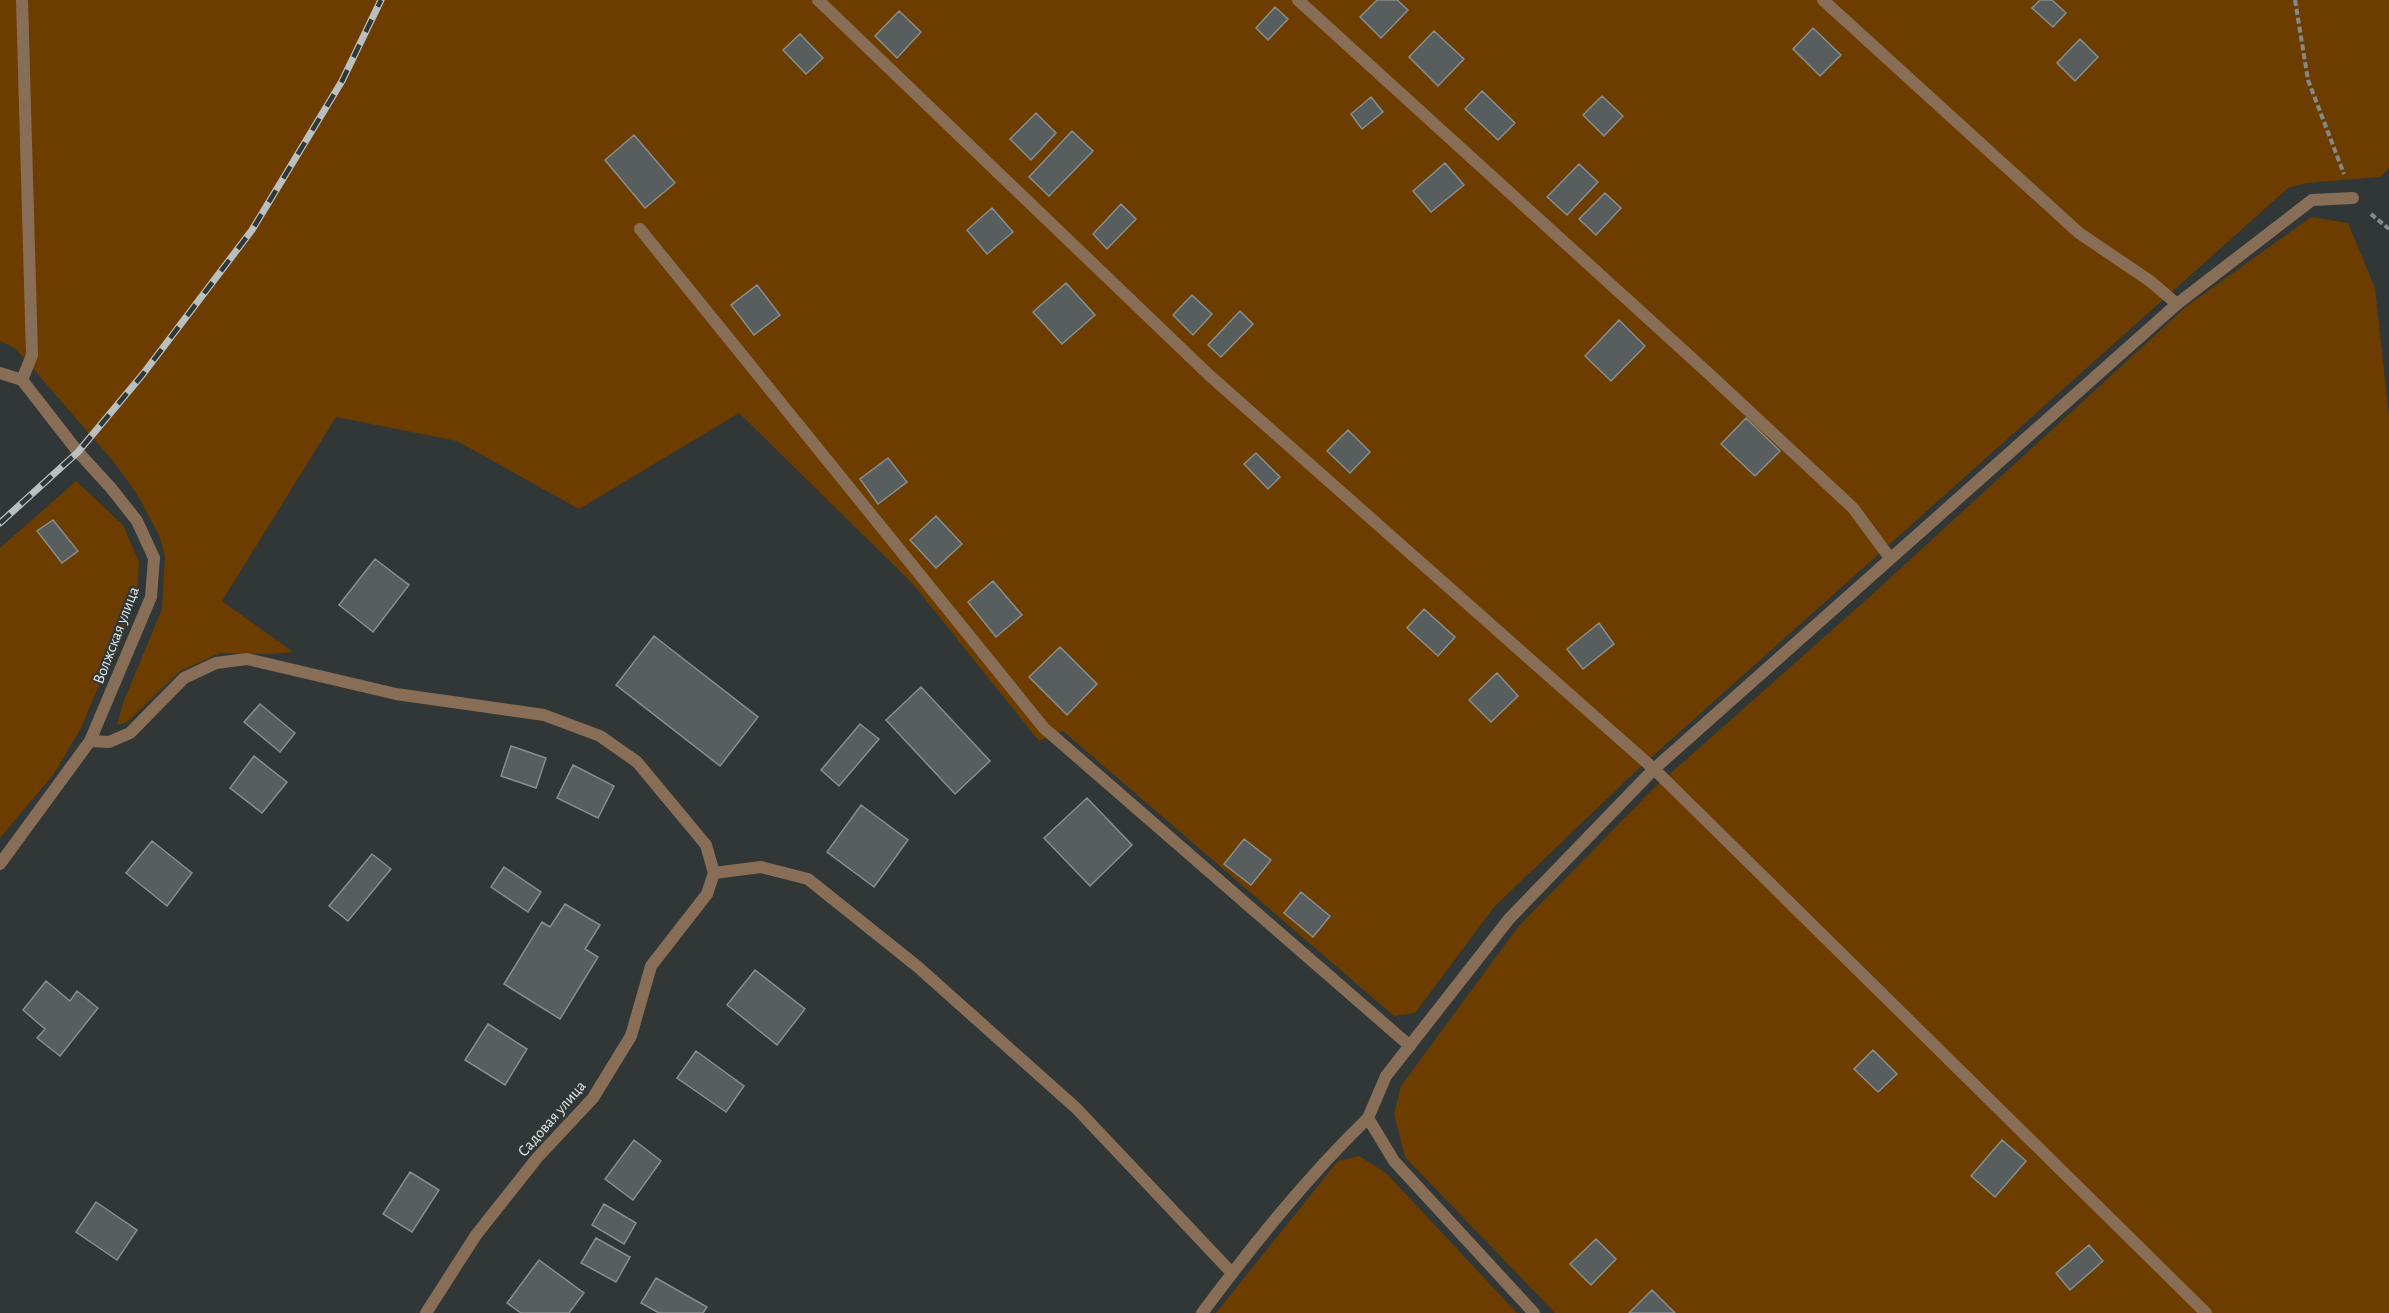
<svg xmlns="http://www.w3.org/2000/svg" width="2389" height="1313" font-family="'Alegreya Sans',sans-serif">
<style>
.green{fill:#6d3d00}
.building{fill:#575e5d;stroke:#878f8e;stroke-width:1.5}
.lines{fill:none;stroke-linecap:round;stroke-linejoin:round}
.path{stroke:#848a89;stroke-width:4;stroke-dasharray:6 3;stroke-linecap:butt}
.service{stroke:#886e57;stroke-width:12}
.minor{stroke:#886e57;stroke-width:12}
.rail-casing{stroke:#bac0bf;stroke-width:7}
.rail{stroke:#303736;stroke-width:4.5;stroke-dasharray:14;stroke-linecap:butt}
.labels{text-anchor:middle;stroke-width:4.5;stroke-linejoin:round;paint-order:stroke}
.street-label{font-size:16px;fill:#e4e9e8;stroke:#303736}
</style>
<rect width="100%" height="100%" fill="#303736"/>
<path class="green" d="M0 0H2389V168L2380 177 2306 183 2288 188 1637 770 1494 907 1415 1013 1394 1016 1063 731 1039 741 912 583 739 413 579 509 457 441 336 417 222 601 293 652 271 654 220 653 180 671 127 722 117 725 123 703 162 609 165 556 159 535 137 494 113 461 15 348 0 341Z
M2311 217 2348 223 2375 288 2389 417V1313H1555L1405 1157 1394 1114 1401 1086 1518 927 1653 789 1866 600 2187 306Z
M76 481 123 525 139 562 137 596 80 730 53 775 0 838V548Z
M1359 1156 1386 1173 1517 1313H1216L1338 1161Z"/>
<path class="building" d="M1377 0H1397L1408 10 1381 38 1360 17Z
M2040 0H2052L2066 13 2053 27 2032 8Z
M1275 7 1288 19 1268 40 1256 28Z
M899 11 921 32 897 58 875 36Z
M1813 28 1841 55 1820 76 1793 49Z
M1434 31 1464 59 1438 86 1409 57Z
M800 34 823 58 806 74 783 50Z
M2080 39 2098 57 2075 81 2057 63Z
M1482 91 1515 123 1498 140 1465 109Z
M1602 96 1623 116 1604 136 1583 115Z
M1371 97 1383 112 1362 129 1351 114Z
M1036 113 1056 133 1031 160 1010 139Z
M1072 131 1093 151 1049 196 1029 177Z
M634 135 675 183 645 208 605 160Z
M1445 163 1464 185 1431 212 1413 191Z
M1579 164 1598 182 1567 215 1547 197Z
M1605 193 1621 208 1596 235 1579 219Z
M1121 204 1136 219 1107 249 1093 234Z
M992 208 1013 232 987 254 967 230Z
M1066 283 1095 315 1062 344 1033 312Z
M757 285 780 315 754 335 731 305Z
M1192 295 1212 314 1193 335 1173 315Z
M1240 311 1253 324 1221 357 1208 345Z
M1619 320 1645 346 1611 381 1585 356Z
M1746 418 1780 451 1755 476 1721 444Z
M1348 430 1370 452 1350 473 1327 451Z
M1256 453 1280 477 1268 489 1244 464Z
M888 458 907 482 878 504 860 479Z
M936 516 962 544 936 568 910 540Z
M53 520 78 551 62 563 37 531Z
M375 559 409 585 373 632 339 605Z
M993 581 1022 615 996 637 968 602Z
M1424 609 1455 637 1438 656 1407 628Z
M1599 623 1614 644 1583 669 1567 649Z
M654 636 758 717 720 766 616 685Z
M1060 647 1097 684 1067 715 1029 677Z
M1497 673 1518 696 1491 722 1469 700Z
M921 687 990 761 955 794 886 720Z
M260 704 295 733 280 752 244 722Z
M860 724 879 739 839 786 821 770Z
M511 746 546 758 536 788 501 776Z
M254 756 287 782 262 813 230 788Z
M573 765 614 786 598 818 557 798Z
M1087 798 1132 845 1090 886 1044 838Z
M861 805 908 840 874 887 827 852Z
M1244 839 1271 860 1251 885 1224 864Z
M152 841 192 873 167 906 126 873Z
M372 854 391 869 348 921 329 906Z
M504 867 541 892 528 912 491 887Z
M1301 892 1330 916 1313 937 1284 913Z
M565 904 600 925 585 949 598 957 560 1019 504 984 542 922 550 927Z
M755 970 805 1009 777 1045 727 1005Z
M46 981 70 1001 77 991 98 1008 60 1056 37 1038 45 1029 23 1010Z
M488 1024 527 1049 505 1085 465 1060Z
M1873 1050 1897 1074 1878 1092 1854 1069Z
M696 1051 744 1086 726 1112 677 1078Z
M634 1140 661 1161 633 1200 605 1179Z
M2002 1140 2026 1161 1995 1197 1971 1176Z
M410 1172 439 1190 412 1232 383 1214Z
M96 1202 137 1230 117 1260 76 1232Z
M604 1204 636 1223 624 1244 592 1225Z
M596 1238 630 1257 616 1282 581 1263Z
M1596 1239 1616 1259 1591 1285 1570 1264Z
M2089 1245 2103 1261 2070 1290 2056 1273Z
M539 1260 584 1293 569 1313H521L507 1303Z
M656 1278 707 1307 703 1313H659L641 1303Z
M1652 1290 1675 1313H1629Z"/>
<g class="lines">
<path class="path" d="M2295 0 2308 80 2344 174
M2371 214 2389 229"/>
<path class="service" d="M818 0 1209 375 1654 769 2206 1313
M1298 0 1707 372 1853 508 1890 558
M1823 0 2079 233 2150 281 2177 304
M640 229 1044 728 1410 1046
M714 873 761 867 808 879 918 967 1076 1108 1232 1273
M1202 1313C1253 1245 1307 1177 1368 1118"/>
<path class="minor" d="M22 0 32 355 22 380
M0 373 22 380 78 452 111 488 137 521 154 558 151 597 90 741 0 864
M90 741 109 742 130 733 184 678 216 663 247 659 396 694 544 715 600 736 637 762 706 845 714 873 707 894 651 966 631 1036 593 1098 537 1158 476 1235 426 1313
M1534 1313 1394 1161 1368 1118 1386 1076 1509 919 1654 769 2177 304 2312 200 2353 198"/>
<defs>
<path id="rail" d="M0 523 78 452 143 374 252 230 342 81 381 0"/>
</defs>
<use href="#rail" class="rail-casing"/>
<use href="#rail" class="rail"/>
</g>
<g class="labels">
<g class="street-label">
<text transform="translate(115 635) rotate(-69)" y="6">Волжская улица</text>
<text transform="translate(551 1118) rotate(-49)" y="6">Садовая улица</text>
</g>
</g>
</svg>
